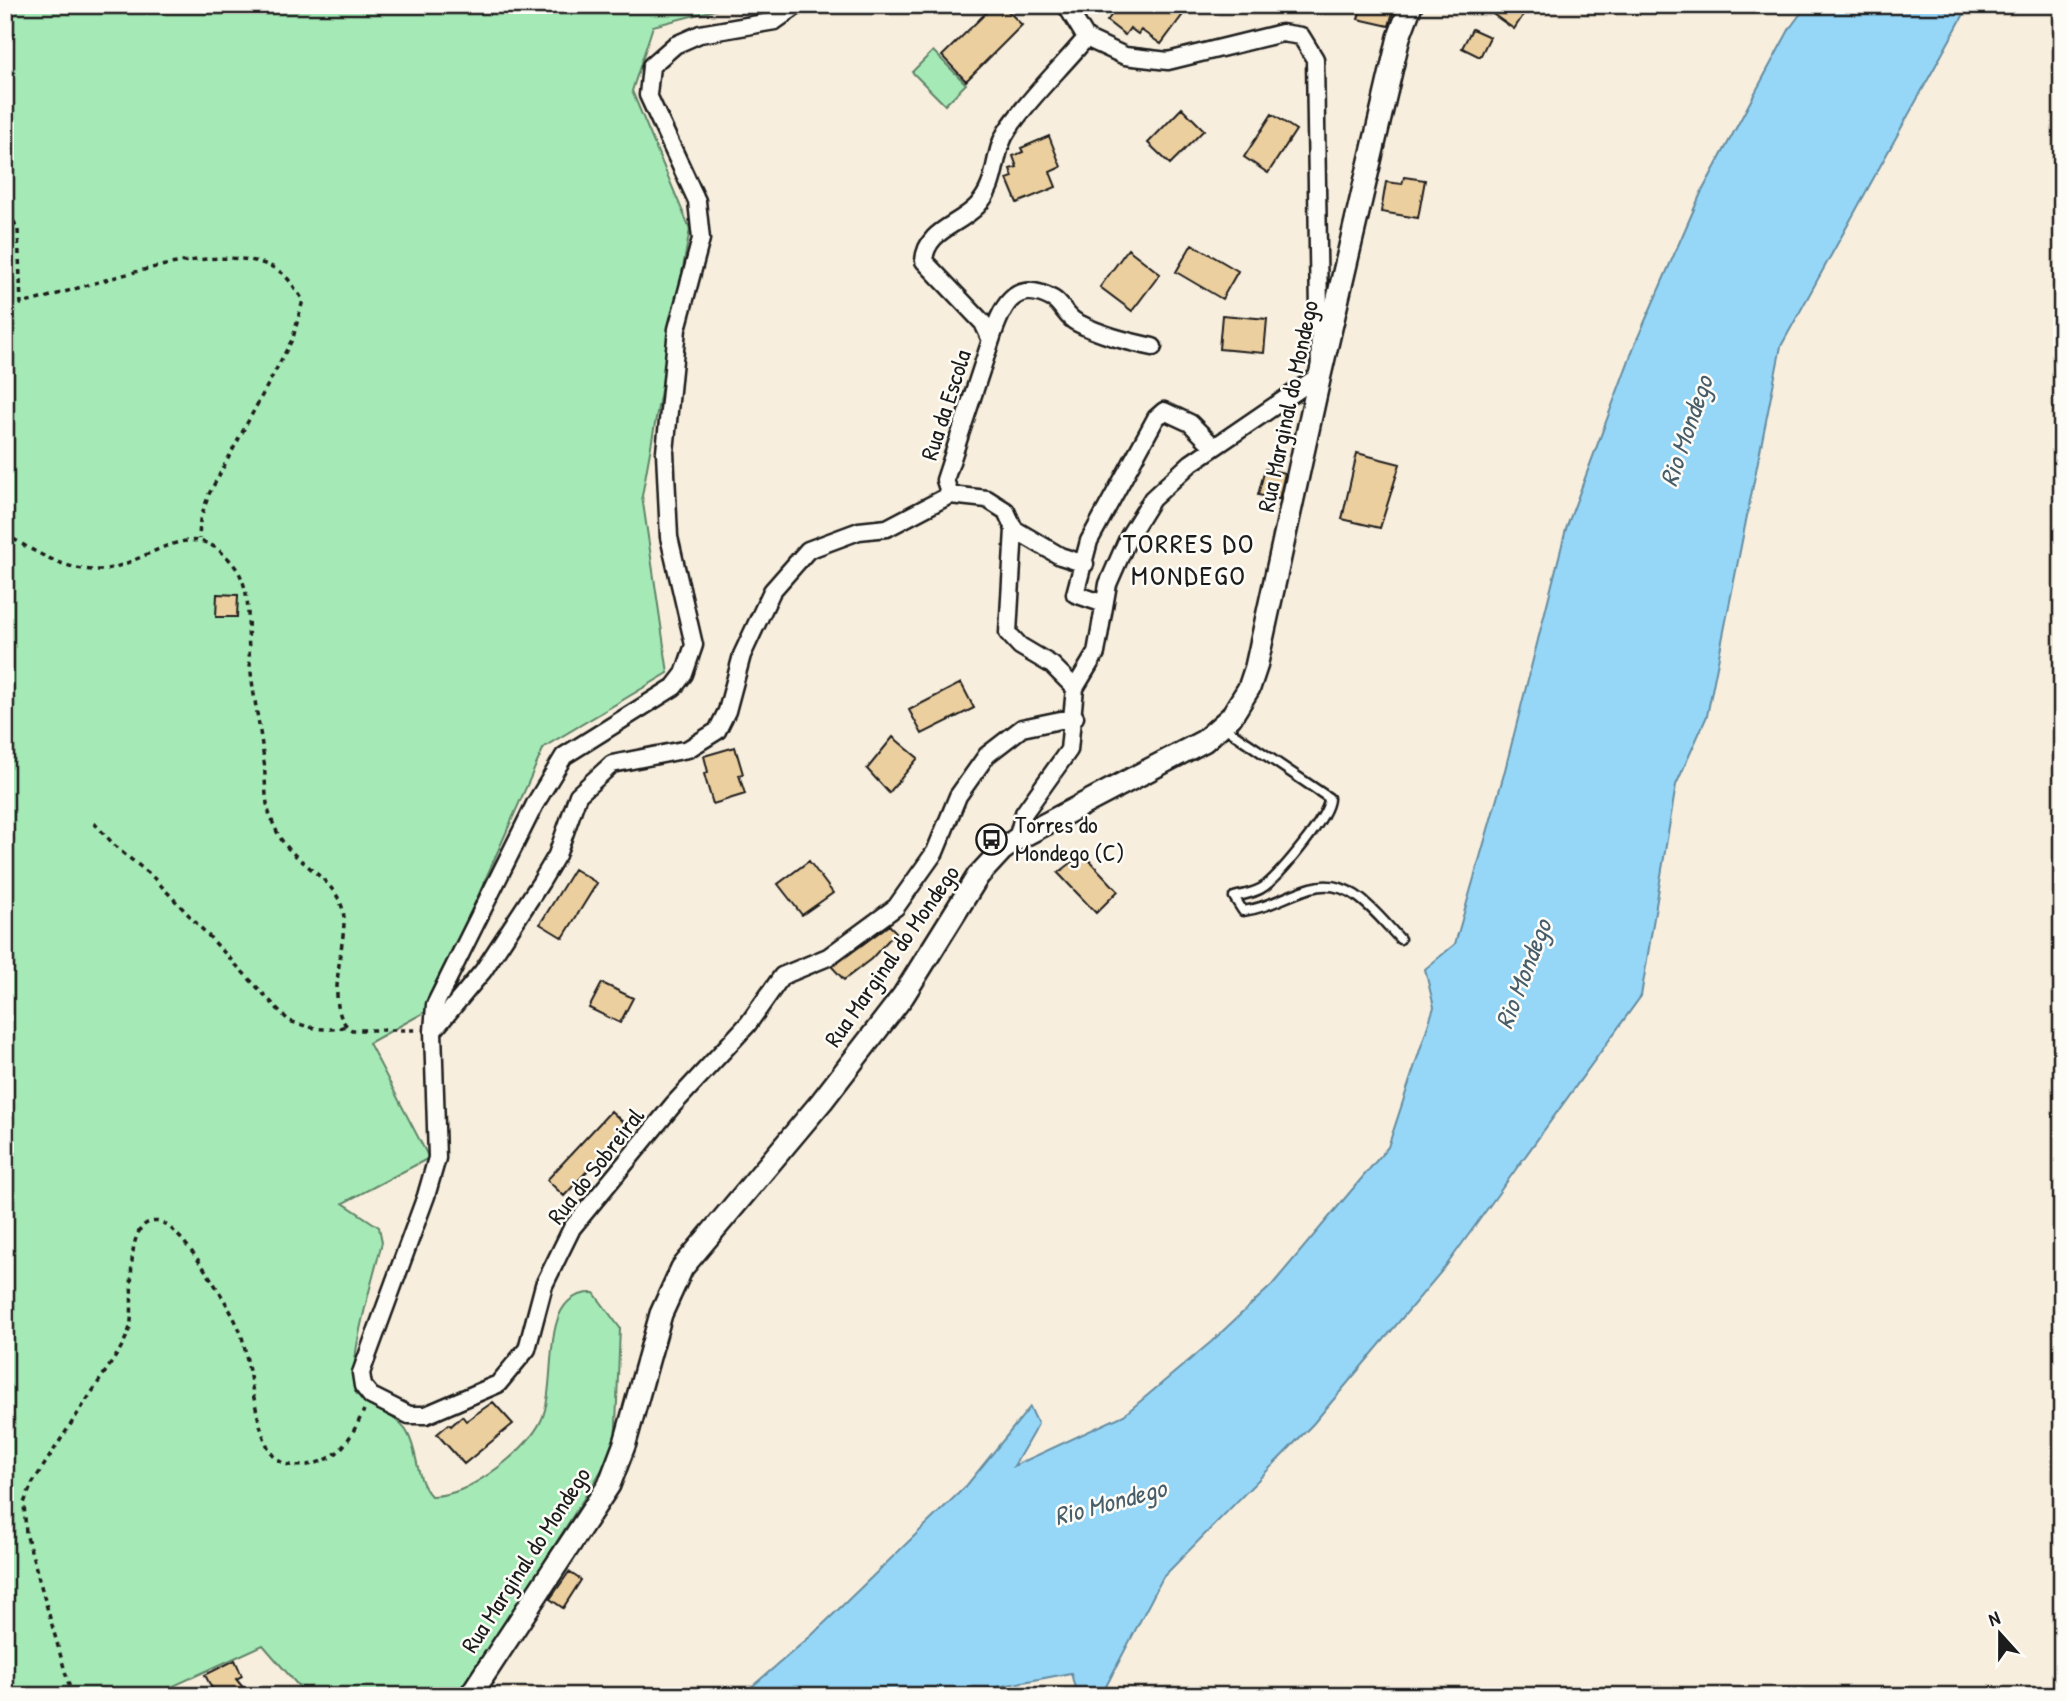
<svg xmlns="http://www.w3.org/2000/svg" width="2067" height="1701" font-family="'Patrick Hand',sans-serif">
<style>
.green{fill:#a5eab6;stroke:#608369;stroke-width:2}
.water{fill:#96d7f8;stroke:#658ca0;stroke-width:2}
.building{fill:#eccf9f;stroke:#1c1c1c;stroke-width:2}
.lines{fill:none;stroke-linecap:round;stroke-linejoin:round}
.service-casing{stroke:#1c1c1c;stroke-width:13}
.minor-casing{stroke:#1c1c1c;stroke-width:21}
.secondary-casing{stroke:#1c1c1c;stroke-width:26}
.path{stroke:#1c1c1c;stroke-width:3.5;stroke-dasharray:5 5;stroke-linecap:butt}
.service{stroke:#fdfcf7;stroke-width:8}
.minor{stroke:#fdfcf7;stroke-width:16}
.secondary{stroke:#fdfcf7;stroke-width:21}
.labels{text-anchor:middle;stroke-width:5;stroke-linejoin:round;paint-order:stroke}
.street-label{font-size:24px;fill:#1c1c1c;stroke:#fdfcf7}
.poi-label{font-size:24px;fill:#1c1c1c;stroke:#fdfcf7;text-anchor:start}
.water-label{font-size:26px;font-style:italic;fill:#475d69;stroke:#fdfcf7}
.quarter-label{font-size:28px;letter-spacing:2px;fill:#1c1c1c;stroke:#fdfcf7}
</style>
<rect width="100%" height="100%" fill="#f8eedd"/>
<filter id="ink" filterUnits="userSpaceOnUse"><feTurbulence type="fractalNoise" baseFrequency=".0143" numOctaves="2"/><feDisplacementMap in="SourceGraphic" scale="14" xChannelSelector="R" yChannelSelector="G"/><feConvolveMatrix kernelMatrix="1 2 1 2 8 2 1 2 1" color-interpolation-filters="sRGB"/></filter>
<g filter="url(#ink)">
<path class="green" d="M5 5H734L653 26 632 91 690 229 642 496 668 673 544 747 427 1011 369 1043 429 1158 343 1203 379 1227 382 1242C375 1273 345 1366 357 1391 365 1406 396 1414 407 1432 419 1453 415 1479 431 1496 453 1496 471 1486 489 1474 509 1460 530 1443 541 1421 560 1381 536 1291 594 1293L620 1328 615 1449 460 1696H307L263 1645 171 1687 172 1696H5Z
M933 51 966 84 945 105 912 72Z"/>
<path class="water" d="M1807 5H1969L1781 346 1707 716 1676 785 1641 996 1446 1266 1313 1424 1163 1577 1101 1696H1077L1071 1673 949 1696H741L812 1635 967 1485 1030 1407 1038 1424 1014 1466 1124 1415 1211 1342 1272 1285 1388 1147 1434 1007 1425 969 1455 944 1504 774 1566 529 1635 344 1701 193 1790 28Z"/>
<path class="building" d="M994 5H1002L1022 25 966 81 942 56Z
M1119 5H1190L1161 44 1141 30 1138 34 1130 28 1125 35 1107 21Z
M1362 5H1395L1389 26 1358 19Z
M1480 5H1530L1514 29Z
M1472 29 1490 37 1480 57 1462 48Z
M1182 108 1204 130 1170 164 1148 143Z
M1272 114 1296 130 1268 173 1244 157Z
M1049 136 1061 167 1050 172 1056 187 1017 203 1007 179 1013 177 1010 169 1017 167 1013 156 1023 152 1021 148Z
M1404 177 1425 180 1418 218 1381 212 1386 182 1402 184Z
M1192 244 1238 271 1222 299 1176 272Z
M1128 249 1160 274 1132 311 1100 287Z
M1222 315 1267 319 1264 353 1219 349Z
M1357 453 1400 464 1380 528 1342 519Z
M1265 469 1285 473 1279 499 1258 495Z
M217 594 238 595 237 617H216Z
M961 683 974 708 922 734 909 710Z
M893 737 918 758 889 793 867 769Z
M735 747 743 774 739 775 745 794 713 804 704 774 708 772 704 756Z
M1083 854 1118 891 1096 913 1058 873Z
M809 861 833 893 802 915 778 884Z
M574 869 597 883 563 938 540 924Z
M889 925 896 932 871 959 844 980 832 967Z
M602 983 633 998 620 1023 589 1008Z
M611 1111 628 1127 564 1196 547 1180Z
M493 1402 513 1424 464 1464 437 1434 449 1424 451 1426 462 1416 466 1421Z
M569 1572 581 1580 563 1608 550 1599Z
M235 1660 242 1676 236 1679 250 1696H216L205 1675Z"/>
<g class="lines">
<defs>
<path id="service" d="M1224 727 1329 798C1330 816 1280 874 1265 886 1256 893 1245 894 1234 897L1243 911C1268 908 1287 895 1311 888 1351 876 1376 914 1400 939"/>
<path id="minor" d="M798 5 775 21 700 34 675 45 651 66 648 95 697 201 701 239 677 329 665 452 669 537 694 645 684 674 674 687 564 756 535 804 435 1005 433 1031 437 1158 426 1196 361 1373 363 1386 371 1396 409 1415H426L498 1384 527 1349 544 1285 572 1228 673 1105 748 1024 782 976 828 957 896 907 935 852 958 796 987 755 1022 728 1075 717
M1066 5 1086 38 1125 56 1168 61 1282 33 1301 36 1315 59 1320 375 1191 463 1152 499 1129 536 1108 584 1096 653 1075 688
M991 340C1001 309 1013 277 1053 299 1062 304 1066 317 1076 322 1101 335 1125 341 1153 347
M950 495 945 480 991 340 983 323 924 261C926 230 958 226 977 206 1000 182 991 153 1009 128 1031 96 1061 68 1086 38
M1014 529 1008 633 1020 646 1052 665 1075 688 1069 750 1024 813 1017 839
M1104 604 1075 594 1089 541 1156 418 1164 411 1190 423 1214 447
M433 1031 483 971 541 882 557 855 578 795 612 764 688 749 717 731 727 711 742 655 772 591 808 550 859 531 887 528 950 495 987 499 1006 511 1014 529 1060 556 1085 564"/>
<path id="secondary" d="M470 1696 609 1485 625 1443 661 1314 682 1268 822 1101 903 996 978 876 1002 850 1017 839 1204 741 1231 717 1249 688 1256 667 1320 375 1399 37 1411 5"/>
</defs>
<use href="#service" class="service-casing"/>
<use href="#minor" class="minor-casing"/>
<use href="#secondary" class="secondary-casing"/>
<path class="path" d="M5 203 18 230 21 304C83 290 229 230 283 274 291 281 297 292 303 300L293 338 209 494 200 520 199 539
M5 534C32 550 65 571 98 570 141 568 184 519 221 552 228 557 238 569 241 577 251 600 247 625 249 650 251 687 260 724 264 761 266 778 264 802 271 818 274 826 278 835 283 842 301 867 343 883 344 919 345 947 323 1013 352 1030H418
M94 823 119 850 150 874 289 1021C309 1027 326 1033 346 1026
M72 1696 26 1533 24 1503 32 1484C53 1451 74 1419 96 1386 107 1368 124 1348 130 1327 136 1305 119 1213 160 1222 182 1227 236 1314 242 1337 250 1366 256 1432 272 1454 285 1473 319 1466 335 1454 348 1444 357 1425 364 1410"/>
<use href="#service" class="service"/>
<use href="#minor" class="minor"/>
<use href="#secondary" class="secondary"/>
</g>
</g>
<defs>
<symbol id="bus-ring" viewBox="-11 -11 22 22"><circle r="9.5" fill="#fdfcf7" stroke="#1c1c1c" stroke-width="1.5"/><path d="M-5-6H5V4H4V6H2V4H-2V6H-4V4H-5ZM-3.5-4V0h7V-4ZM-3.5 1.2v1.5H-2V1.2ZM2 1.2v1.5H3.5V1.2Z" fill="#1c1c1c"/></symbol>
</defs>
<g fill-rule="evenodd">
<use href="#bus-ring" x="974" y="822" width="35" height="35"/>
</g>
<g class="labels">
<g class="street-label">
<text transform="translate(946 405) rotate(-72)" y="8">Rua da Escola</text>
<text transform="translate(1288 406) rotate(-78)" y="8">Rua Marginal do Mondego</text>
<text transform="translate(892 956) rotate(-55)" y="8">Rua Marginal do Mondego</text>
<text transform="translate(596 1166) rotate(-52)" y="8">Rua do Sobreiral</text>
<text transform="translate(526 1560) rotate(-57)" y="8">Rua Marginal do Mondego</text>
</g>
<g class="poi-label">
<text x="1015" y="833">Torres do<tspan x="1015" dy="28">Mondego (C)</tspan></text>
</g>
<g class="water-label">
<text transform="translate(1686 431) rotate(-71)" y="9">Rio Mondego</text>
<text transform="translate(1523 974) rotate(-69)" y="9">Rio Mondego</text>
<text transform="translate(1110 1502) rotate(-15)" y="9">Rio Mondego</text>
</g>
<g class="quarter-label">
<text x="1189" y="553">TORRES DO<tspan x="1189" dy="32">MONDEGO</tspan></text>
</g>
</g>
<rect width="2067" height="1701" fill="none" stroke="#fdfcf7" stroke-width="28"/>
<rect x="14" y="14" width="2039" height="1673" fill="none" stroke="#1c1c1c" stroke-width="2.5" filter="url(#ink)"/>
<g transform="translate(2000 1634) rotate(339)" stroke="#fdfcf7" stroke-width="5" paint-order="stroke">
<path d="M0-5L12 26L0 18L-12 26Z" fill="#1c1c1c"/>
<text y="-10" font-size="19" font-weight="bold" text-anchor="middle" fill="#1c1c1c">N</text>
</g>
</svg>
